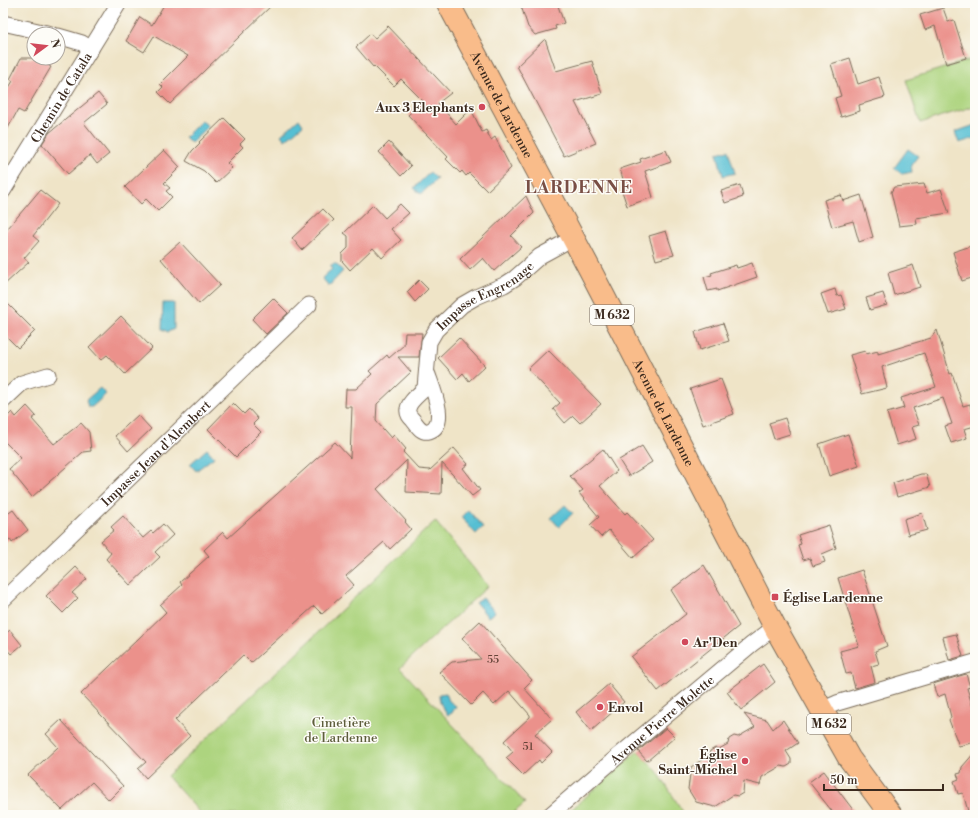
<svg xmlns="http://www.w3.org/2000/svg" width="978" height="818" font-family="'Libre Bodoni',serif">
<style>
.green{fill:#add47f;stroke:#747f4e}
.water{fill:#57bfd3;stroke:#497478}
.building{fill:#eb918b}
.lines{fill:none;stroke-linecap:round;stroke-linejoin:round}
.minor-casing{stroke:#7a6b59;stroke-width:17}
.primary-casing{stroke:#7a6b59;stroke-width:24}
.minor{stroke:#fff;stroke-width:15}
.primary{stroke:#f9bc8a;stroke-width:22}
.poi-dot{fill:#d1495b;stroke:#fdfcf7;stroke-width:1.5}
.labels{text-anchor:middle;stroke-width:3;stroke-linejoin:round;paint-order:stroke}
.number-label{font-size:11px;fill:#674439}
.shield{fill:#fdfcf7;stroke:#75695f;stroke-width:1}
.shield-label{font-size:12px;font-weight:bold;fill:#3b2a1e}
.street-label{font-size:13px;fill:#3b2a1e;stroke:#fdfcf7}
.poi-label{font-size:13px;font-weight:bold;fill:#3b2a1e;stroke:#fdfcf7;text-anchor:start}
.park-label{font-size:13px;fill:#5d5d3b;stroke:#fdfcf7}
.district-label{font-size:17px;font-weight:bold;letter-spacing:1px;fill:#794e44;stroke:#fdfcf7}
</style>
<rect width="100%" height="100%" fill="#fdfcf7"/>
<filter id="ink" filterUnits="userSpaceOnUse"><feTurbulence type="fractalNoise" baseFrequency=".025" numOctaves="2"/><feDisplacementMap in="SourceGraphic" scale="8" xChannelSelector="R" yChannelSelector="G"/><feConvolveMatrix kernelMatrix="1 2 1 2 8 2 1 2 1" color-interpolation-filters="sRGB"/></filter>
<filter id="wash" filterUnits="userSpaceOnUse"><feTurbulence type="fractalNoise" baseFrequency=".012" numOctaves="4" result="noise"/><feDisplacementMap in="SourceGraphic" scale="16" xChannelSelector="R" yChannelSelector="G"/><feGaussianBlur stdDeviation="0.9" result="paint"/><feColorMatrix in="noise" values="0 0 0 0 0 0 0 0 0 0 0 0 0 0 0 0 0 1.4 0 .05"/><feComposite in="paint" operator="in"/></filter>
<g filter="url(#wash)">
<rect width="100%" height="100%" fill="#efe4c7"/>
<path class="green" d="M975 58V106L920 123 906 80Z
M435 521 488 586 400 668 525 803 511 815H202L167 776Z
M638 751 657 771 685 815H565Z"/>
<path class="water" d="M299 119 303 125 285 140 281 135Z
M202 120 208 127 191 143 185 137Z
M975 125V138L959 143 955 132Z
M908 149 918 156 911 165 912 172 902 174 894 168Z
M728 150 735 173 723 176 717 153Z
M430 172 437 179 421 194 414 188Z
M333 264H336L343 271 329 286 322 278 332 269 330 266Z
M163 303H174V329L168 332 162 329Z
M100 388 106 394 92 407H88L86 400Z
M207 449 214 457 196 471 190 464Z
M565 505 573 513 559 527 551 518Z
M468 510 483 527 476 534 461 517Z
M483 598 495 612 488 617 476 603Z
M446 693 449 701 456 706 452 713 448 715C443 708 439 704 439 694Z"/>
<g id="blocks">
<path class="building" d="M165 3H274L170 104 158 92 163 87 160 84 188 56 154 36 144 52 126 41 140 17 152 25Z
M520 3H557L564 23 555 26 556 29 535 35 528 27Z
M943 8 948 22 954 20 966 58 946 64 935 26 925 30 920 15Z
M388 26 451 93 438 103 456 124 471 109 482 132 486 130 491 140 495 137 511 168 487 191 469 173 466 176 462 171 460 173 446 159 448 157 408 115 423 101 401 79 394 86 374 66 373 67 356 47 370 34 375 38Z
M545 39 556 71 592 61 602 94 575 102 596 143 564 156 517 66Z
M21 58H53L48 65 51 67 24 113 18 110 3 137V97L13 81 10 79Z
M850 58 858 84 879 77 885 97 859 105 860 111 841 117 835 98 841 96 831 64Z
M98 93 107 104 84 123 109 154 97 164 90 155 68 174 42 144 49 133Z
M224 118 245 139 240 144 243 147 227 163 232 168 216 183 204 171 186 161 192 151 200 143 199 142Z
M389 142 411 166 401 176 379 152Z
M164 150 180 167 164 183 170 188 166 191 172 197 158 211 146 199 141 204 125 187Z
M666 150 671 162 645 171 653 197 627 206 621 188 625 186 620 169 641 162 640 159Z
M924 184 927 193 941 189 949 213 916 218 917 224 899 226 891 192 894 187Z
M740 185 743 197 725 203 721 191Z
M40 190 58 204 33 236 39 241 24 258 29 262 3 286V234Z
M841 195 843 201 861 195 873 237 859 242 853 221 832 227 824 200Z
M526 196 534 213 511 236 521 247 494 271 483 258 470 270 460 259Z
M400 204 409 213 391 229 401 240 382 258 373 248 350 270 342 261V254L348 248V236L344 233 373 205 385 218Z
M323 209 334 220 302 250 292 238Z
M666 231 674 255 656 260 649 236Z
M180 242 220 285 199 304 161 259Z
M971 246 975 258V277L962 281 953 252Z
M752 263 757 277 717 291V289L708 291 704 277 712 275 711 273 736 265 737 268Z
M913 265 920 287 894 295 888 273Z
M419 280 428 289 415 302 407 292Z
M835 289 837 296 841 295 846 309 828 314 821 294Z
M883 293 887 305 870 310 866 298Z
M273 298 288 313 266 334 252 319Z
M3 299 35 331 18 348 3 333Z
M121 316 152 348 125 374 107 355 101 360 89 347Z
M723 323 729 341 700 350 695 332Z
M937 330 950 374 952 373 963 406 970 404 975 426 964 429 967 438 951 443 945 426 952 424 943 398 913 408 919 425 912 427 916 439 897 445 887 413 904 408 901 398 936 387 924 353 882 367 887 388 862 394 850 355 865 351 866 354 878 351V354L931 338Z
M405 333H422L419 357H398L411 372 377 404 376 421 391 438 394 435 406 449 403 452 419 469 430 470 454 448 468 464 463 468 480 490 472 496 442 463 441 494 406 492 407 460 377 489 406 521 405 522 411 529 390 549 384 542 346 576 354 585 322 614 314 606 251 663 243 655 175 720 190 736 146 778 138 769 146 762 81 694 166 612 160 605 182 585 180 582 209 556 204 550 223 532 228 538 335 442 350 458 352 407H345L346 389H356L372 374 369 371 387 355 389 358 404 345Z
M459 338 485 366 469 381 463 373 457 379 438 358Z
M548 350 601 404 580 423 573 416 565 423 553 409 560 403 528 369Z
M721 379 734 414 703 425 690 389Z
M233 403 244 414 249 409 258 419 253 424 261 432 236 457 208 429Z
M27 406 36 416 32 419 54 444 81 423 89 432 91 451 83 452 32 497 9 469 21 458 3 440V421L12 412 16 417Z
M138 415 151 429 128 451 115 436Z
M785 418 790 434 774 439 769 423Z
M848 434 859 466 829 476 819 444Z
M642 446 652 462 629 476 619 460Z
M603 449 617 471 600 486 625 514 627 512 653 540 633 558 609 530 601 537 590 525 599 517 579 493 583 490 570 476Z
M921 474H926L930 487 897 497 893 483Z
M13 510 28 530 12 543 10 539 3 544V517Z
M922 513 927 530 908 535 904 519Z
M123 516 143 538 151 531 153 533 163 524 173 535 155 552 160 557 130 585 106 559 111 553 101 541 114 530 111 527Z
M829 525 836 548 822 554 825 562 813 566 810 558 803 560 798 545 801 544 798 535Z
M704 565 739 626 658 691 631 657 686 614 671 590Z
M76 567 87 579 72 593 78 598 63 613 46 596Z
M862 570 887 646 875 651 879 664 871 666 875 682 855 688 851 673 846 674 840 651 859 646 838 578Z
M480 621 532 680 524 688 552 719 535 734 552 752 541 763 539 760 523 775 506 758 513 752 504 741 530 717V715L509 691 494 705 483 693 471 705 439 672 452 662 481 659 462 638Z
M10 630 22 645 11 654 3 645V636Z
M956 634 963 656 949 660 943 637Z
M763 664 775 682 741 710 727 692Z
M966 674 970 687 967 688 975 715V742L959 746 949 720 951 717 945 694 937 697 933 684Z
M609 684 624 702 591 731 576 712Z
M744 714 767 720 773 729 783 720 798 743 786 751 791 759V764L786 767 781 766 762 777 760 785 744 781 743 793 738 796 733 795 715 807 696 802 688 789 691 767 709 755 710 751 715 748 719 749 728 744 729 739 734 736 738 737 755 727Z
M61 720 123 786 109 800 92 782 62 810 28 775 58 747 46 734Z
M666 728 675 737 647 761 638 751Z
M975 752V815H969L963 793 958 794 954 781 959 779 957 774 961 773 962 767Z
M824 771 838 790 857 815H835L809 782Z"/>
</g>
</g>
<g filter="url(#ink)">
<use href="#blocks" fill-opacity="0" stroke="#7a6b59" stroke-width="1"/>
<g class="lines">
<defs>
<g id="minor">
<path d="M3 23 51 34"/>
<path d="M58 36 82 43 91 49"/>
<path id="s1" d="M3 191 119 3"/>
<path id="s2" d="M428 375C432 387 449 425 429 431 421 433 417 425 413 420 410 417 407 414 408 409 409 401 420 394 425 388L429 342 436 330 462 305 476 297 504 285 515 278 540 256 573 238"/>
<path d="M3 401 22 383 48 375"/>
<path id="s3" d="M3 600 309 305"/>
<path d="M821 710 837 703 975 662"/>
<path id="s4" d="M550 815 617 757 752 644 775 627"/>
</g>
<g id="primary">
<path id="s5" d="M448 3 587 264 775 627 849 758 891 815"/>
</g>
</defs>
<use href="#minor" class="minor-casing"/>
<use href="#primary" class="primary-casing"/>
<use href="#minor" class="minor"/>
<use href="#primary" class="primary"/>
</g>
</g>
<g class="poi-dot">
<circle cx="482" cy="107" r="4"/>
<rect x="771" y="593" width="8" height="8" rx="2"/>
<circle cx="685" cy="642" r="4"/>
<circle cx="600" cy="707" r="4"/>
<circle cx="745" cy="761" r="4"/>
</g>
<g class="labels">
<g class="number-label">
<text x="493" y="663">55</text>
<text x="528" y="750">51</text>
</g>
<g class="shield">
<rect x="590" y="305" width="44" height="20" rx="3"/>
<rect x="807" y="714" width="44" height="20" rx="3"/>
</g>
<g class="shield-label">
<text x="612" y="319">M 632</text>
<text x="829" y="728">M 632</text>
</g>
<g class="street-label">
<text dy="5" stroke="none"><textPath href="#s1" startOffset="110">Chemin de Catala</textPath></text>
<text dy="5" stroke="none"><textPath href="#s5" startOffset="115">Avenue de Lardenne</textPath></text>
<text dy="5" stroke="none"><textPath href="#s2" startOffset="243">Impasse Engrenage</textPath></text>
<text dy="5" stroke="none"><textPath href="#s5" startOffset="463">Avenue de Lardenne</textPath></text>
<text dy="5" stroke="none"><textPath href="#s3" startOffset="212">Impasse Jean d'Alembert</textPath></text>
<text dy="5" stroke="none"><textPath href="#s4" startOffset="147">Avenue Pierre Molette</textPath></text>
</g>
<g class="poi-label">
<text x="474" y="112" text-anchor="end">Aux 3 Elephants</text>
<text x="783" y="602">Église Lardenne</text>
<text x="693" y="647">Ar'Den</text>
<text x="608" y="712">Envol</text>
<text x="737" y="759" text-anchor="end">Église<tspan x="737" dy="15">Saint-Michel</tspan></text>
</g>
<g class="park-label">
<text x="341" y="727">Cimetière<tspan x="341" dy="15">de Lardenne</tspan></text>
</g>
<g class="district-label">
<text x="579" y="193">LARDENNE</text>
</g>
</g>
<rect width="978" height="818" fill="none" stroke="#fdfcf7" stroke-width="16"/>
<g transform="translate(46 46) rotate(75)"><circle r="19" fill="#fdfcf7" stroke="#afa8a0"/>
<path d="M0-3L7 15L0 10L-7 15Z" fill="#d1495b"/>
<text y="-6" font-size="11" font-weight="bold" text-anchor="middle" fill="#3b2a1e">N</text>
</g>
<path d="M824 784v6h119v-6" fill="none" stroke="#3b2a1e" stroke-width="2"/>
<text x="830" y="784" font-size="12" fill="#3b2a1e" stroke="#fdfcf7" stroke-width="3" paint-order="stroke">50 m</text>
</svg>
